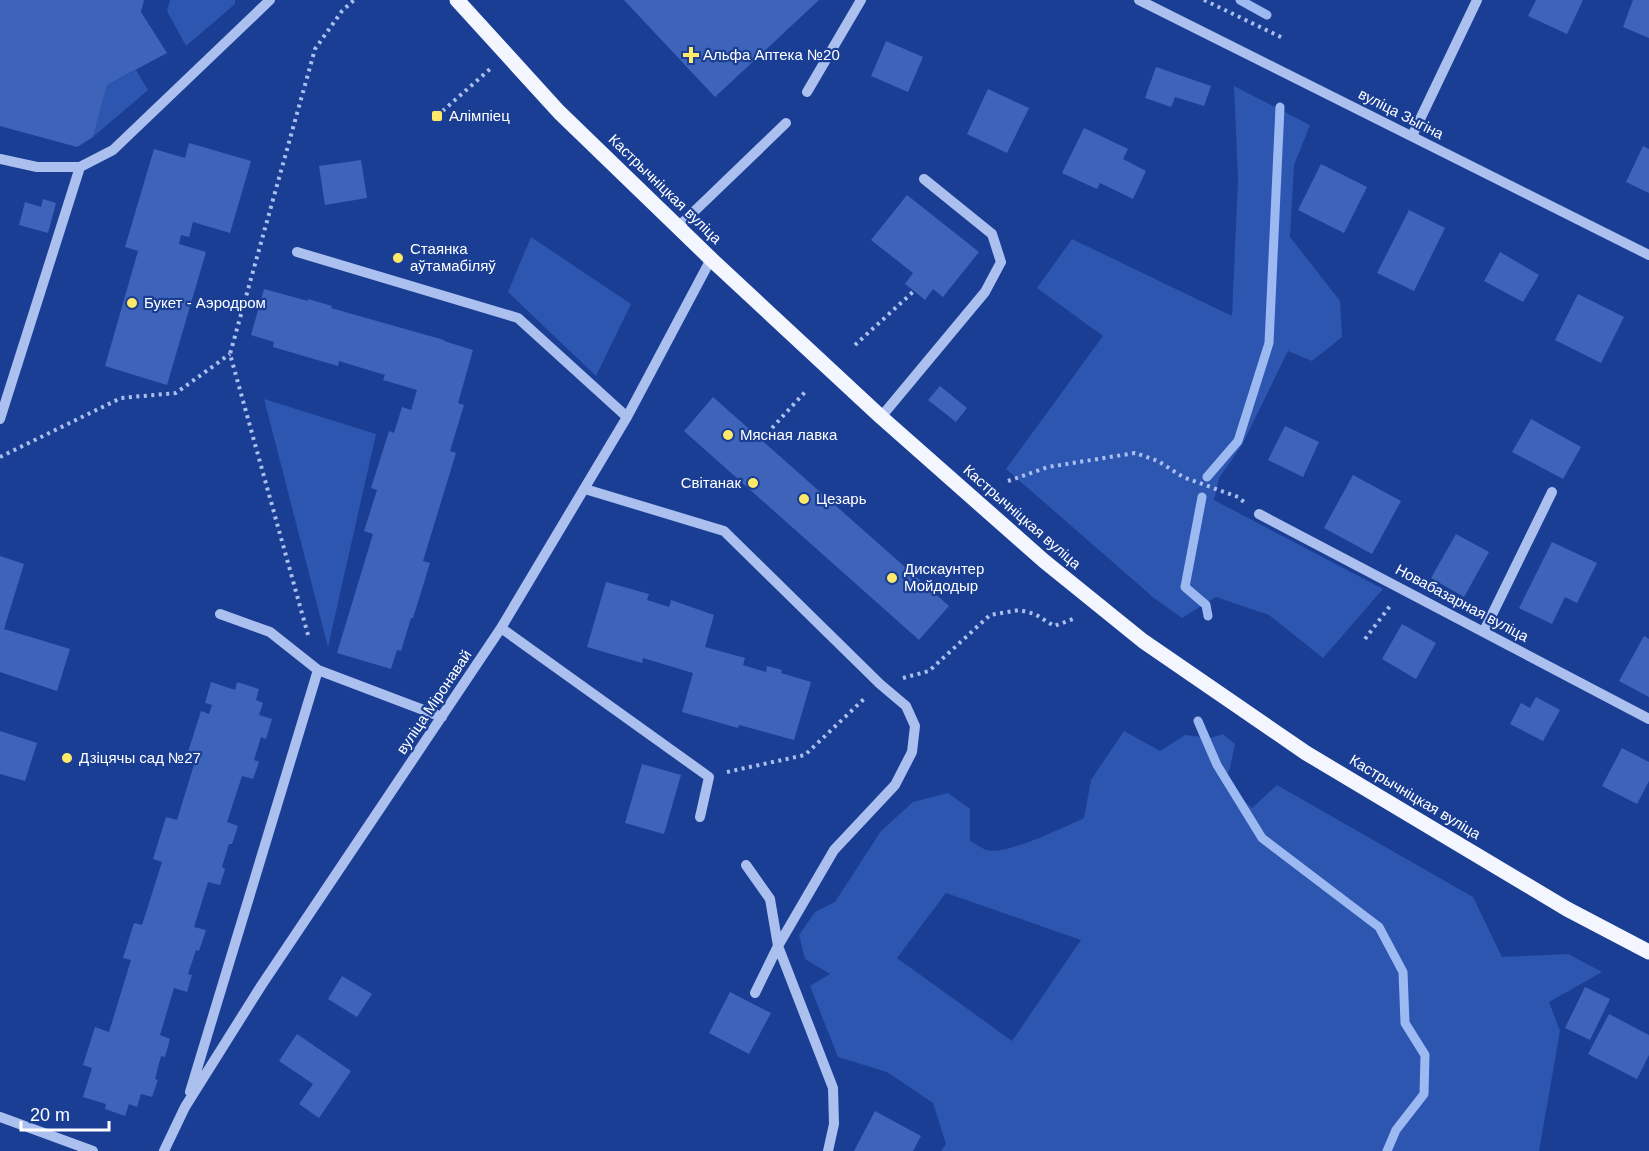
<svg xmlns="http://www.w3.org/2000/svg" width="1649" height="1151" font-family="Helvetica,sans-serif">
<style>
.green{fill:#2d56b1;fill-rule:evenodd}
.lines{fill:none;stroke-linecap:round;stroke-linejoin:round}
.stream{stroke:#9db9f2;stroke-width:9}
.building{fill:#3e64b9}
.path{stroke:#abc0ef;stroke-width:4;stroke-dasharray:3 4.5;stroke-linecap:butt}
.minor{stroke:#abc0ef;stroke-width:10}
.major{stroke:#f3f6ff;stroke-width:15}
.poi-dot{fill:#ffe969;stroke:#1a3e93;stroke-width:2}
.labels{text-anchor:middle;stroke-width:4.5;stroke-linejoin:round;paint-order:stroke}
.poi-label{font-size:15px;fill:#fff;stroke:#1a3e93;text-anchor:start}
.street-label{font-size:15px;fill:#fff;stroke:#1a3e93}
</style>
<rect width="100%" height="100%" fill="#1a3e93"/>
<path class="green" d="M170 0H235V4L186 46 167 11Z
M136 70 148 90 93 137 107 85Z
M1234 86 1310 125 1294 165 1290 237 1340 301 1342 337 1312 361 1288 351 1242 445 1219 478 1214 500 1383 589 1323 658 1269 615 1216 597 1182 618 1154 598 1006 469 1103 336 1037 288 1072 239 1232 316 1238 179Z
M531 237 631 304 596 376 508 292Z
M264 399 376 434 328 647Z
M1124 731 1160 751 1185 735 1210 738 1223 734 1235 744 1230 768 1224 782 1252 808 1277 785 1473 897 1502 957 1568 954 1602 972 1549 1002 1560 1031 1539 1151H941L946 1144 933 1103 887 1072 838 1057 810 986 830 974 805 959 799 935 815 912 835 902 881 831 913 802 948 793 970 809V841C975 843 981 848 986 850 1006 856 1064 827 1084 818L1091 780ZM946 893 1081 940 1012 1041 897 958Z"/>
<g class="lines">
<path class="stream" d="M1240 0 1267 15
M1207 477 1238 441 1269 343 1280 107
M1202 497 1185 587 1206 605 1208 616
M1198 721 1217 765 1262 838 1379 927 1403 972 1405 1023 1425 1055 1424 1094 1396 1130 1387 1151"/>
</g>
<path class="building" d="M0 0H144L141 12 167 53 107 85 93 137 77 147 0 126Z
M624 0H819L715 97Z
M1536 0H1583L1567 34 1528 16Z
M1633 0H1649V38L1623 27Z
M886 41 923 57 908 92 871 76Z
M1156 67 1211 86 1204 106 1175 97 1171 107 1145 98Z
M988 89 1029 108 1007 153 967 134Z
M1084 128 1128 149 1123 159 1146 171 1133 199 1100 183 1097 189 1062 173Z
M189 143 251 161 230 233 193 222 189 237 181 235 179 244 206 252 167 385 105 366 138 251 125 247 154 149 185 158Z
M1643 146 1649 149V193L1626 182Z
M361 160 367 198 325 205 319 166Z
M1321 164 1367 187 1344 233 1298 210Z
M907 195 979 252 943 297 933 289 925 300 914 291 905 284 913 273 871 240Z
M43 199 56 203 48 233 19 225 25 202 41 207Z
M1409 210 1445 228 1414 291 1377 273Z
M1500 252 1539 275 1523 302 1484 281Z
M264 289 308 301V299L332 306 331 308 444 340V341L473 350 458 403 464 405 450 451 456 453 423 561 430 563 413 618H411L401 651 397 650 391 669 337 653 373 534 364 531 377 490 371 488 389 431 394 433 402 407 411 410 417 390 383 380 385 375 339 361 338 366 273 347 274 342 251 335Z
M1578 294 1624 317 1601 363 1555 340Z
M940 386 967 408 956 422 928 400Z
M713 397 949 606 919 640 684 431Z
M1531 419 1581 447 1563 479 1512 452Z
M1285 426 1319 442 1303 477 1268 460Z
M1353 475 1401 501 1372 554 1324 528Z
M1456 534 1489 552 1464 597 1431 578Z
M1552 542 1597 563 1577 603 1565 597 1552 624 1519 608Z
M0 556 24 564 4 629 70 649 57 691 0 672Z
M606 582 649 594 647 600 669 607 671 600 714 615 705 647 745 658 743 665 766 672 767 666 782 670 781 673 811 682 794 740 739 725 738 728 682 712 693 673 643 658 642 663 587 647Z
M1402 624 1436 643 1416 679 1382 659Z
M1644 636 1649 639V697L1619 681Z
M211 682 235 690 237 682 259 689 256 700 263 703 259 715 272 719 266 739 261 737 254 760 259 762 253 779 242 776 227 822 238 826 232 844H229L222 867 225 869 220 885 208 882 194 927 206 930 199 951 196 950 188 974 192 975 187 992 174 988 160 1035 170 1039 165 1057 161 1056 155 1079 158 1080 152 1097 141 1094 137 1107 129 1104 125 1116 105 1109 106 1104 83 1097 92 1068 83 1065 95 1027 109 1032 131 960 123 958 134 923 142 925 162 862 153 859 166 817 177 820 197 755 188 752 201 711 209 714 212 705 205 703Z
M1536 697 1560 710 1543 741 1510 724 1521 703 1530 708Z
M0 731 37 743 25 781 0 774Z
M1622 748 1649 762V781L1637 804 1602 786Z
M642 764 681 775 664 834 625 823Z
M342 976 372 994 357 1017 328 999Z
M1585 987 1610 999 1590 1040 1565 1028Z
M730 992 771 1013 749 1054 709 1033Z
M1609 1014 1649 1035V1055L1637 1079 1588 1054Z
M297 1034 351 1071 319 1118 299 1104 313 1084 279 1061Z
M875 1111 921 1136 913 1151H854Z"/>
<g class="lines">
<path class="path" d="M1204 0 1285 39
M437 116 490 69
M855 345 914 291
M772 428 806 391
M0 457 121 398 176 393 230 354
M1008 481 1048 467 1135 453 1158 461 1183 477 1238 497 1244 502
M308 635 230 354 315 49 342 11 354 0
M1365 639 1390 606
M903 678 929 671 990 615 1019 610 1035 614 1054 626 1076 618
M727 772 805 755 866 697"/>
<path class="minor" d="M1139 0 1649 255
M807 92 861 0
M1412 136 1477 0
M0 159 37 167H80L113 150 270 0
M678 227 786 123
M297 252 518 318 627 417
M881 417 985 292 1001 262 992 234 924 179
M0 419 80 167
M585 489 724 531 880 684 906 706 915 726 912 752 895 785 834 850 778 946 755 993
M1259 514 1649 719
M220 614 270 632 318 670 442 717
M501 628 709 777 700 817
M1484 631 1552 492
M746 865 770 899 778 946 833 1088 834 1124 828 1151
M190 1092 318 670
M0 1117 93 1151
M164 1151 185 1107 261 986 501 628 627 417 711 259"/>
<path class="major" d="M457 0 559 112 711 259 881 417 1044 561 1143 641 1306 753 1567 909 1649 952"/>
</g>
<g class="poi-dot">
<path d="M688 46h6v6h6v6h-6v6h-6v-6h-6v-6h6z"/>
<rect x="431" y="110" width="12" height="12" rx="3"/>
<circle cx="398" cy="258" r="6"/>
<circle cx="132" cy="303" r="6"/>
<circle cx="728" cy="435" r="6"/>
<circle cx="753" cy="483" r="6"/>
<circle cx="804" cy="499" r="6"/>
<circle cx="892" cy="578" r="6"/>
<circle cx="67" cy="758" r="6"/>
</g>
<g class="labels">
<g class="poi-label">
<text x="703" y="60">Альфа Аптека №20</text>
<text x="449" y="121">Алімпіец</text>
<text x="410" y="254">Стаянка<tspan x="410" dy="17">аўтамабіляў</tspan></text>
<text x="144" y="308">Букет - Аэродром</text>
<text x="740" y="440">Мясная лавка</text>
<text x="741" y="488" text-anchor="end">Світанак</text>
<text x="816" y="504">Цезарь</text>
<text x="904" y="574">Дискаунтер<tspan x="904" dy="17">Мойдодыр</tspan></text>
<text x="79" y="763">Дзіцячы сад №27</text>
</g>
<g class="street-label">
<text transform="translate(1401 114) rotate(27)" y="5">вуліца Зыгіна</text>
<text transform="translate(665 189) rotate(44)" y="5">Кастрычніцкая вуліца</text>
<text transform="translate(1022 517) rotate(41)" y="5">Кастрычніцкая вуліца</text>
<text transform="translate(1462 603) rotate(28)" y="5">Новабазарная вуліца</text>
<text transform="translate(434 702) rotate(-56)" y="5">вуліца Міронавай</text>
<text transform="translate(1415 797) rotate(31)" y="5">Кастрычніцкая вуліца</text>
</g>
</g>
<path d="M21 1121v9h88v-9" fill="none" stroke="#ffffff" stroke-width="3"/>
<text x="30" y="1121" font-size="18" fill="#ffffff" stroke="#1a3e93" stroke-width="4.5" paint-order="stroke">20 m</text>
</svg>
